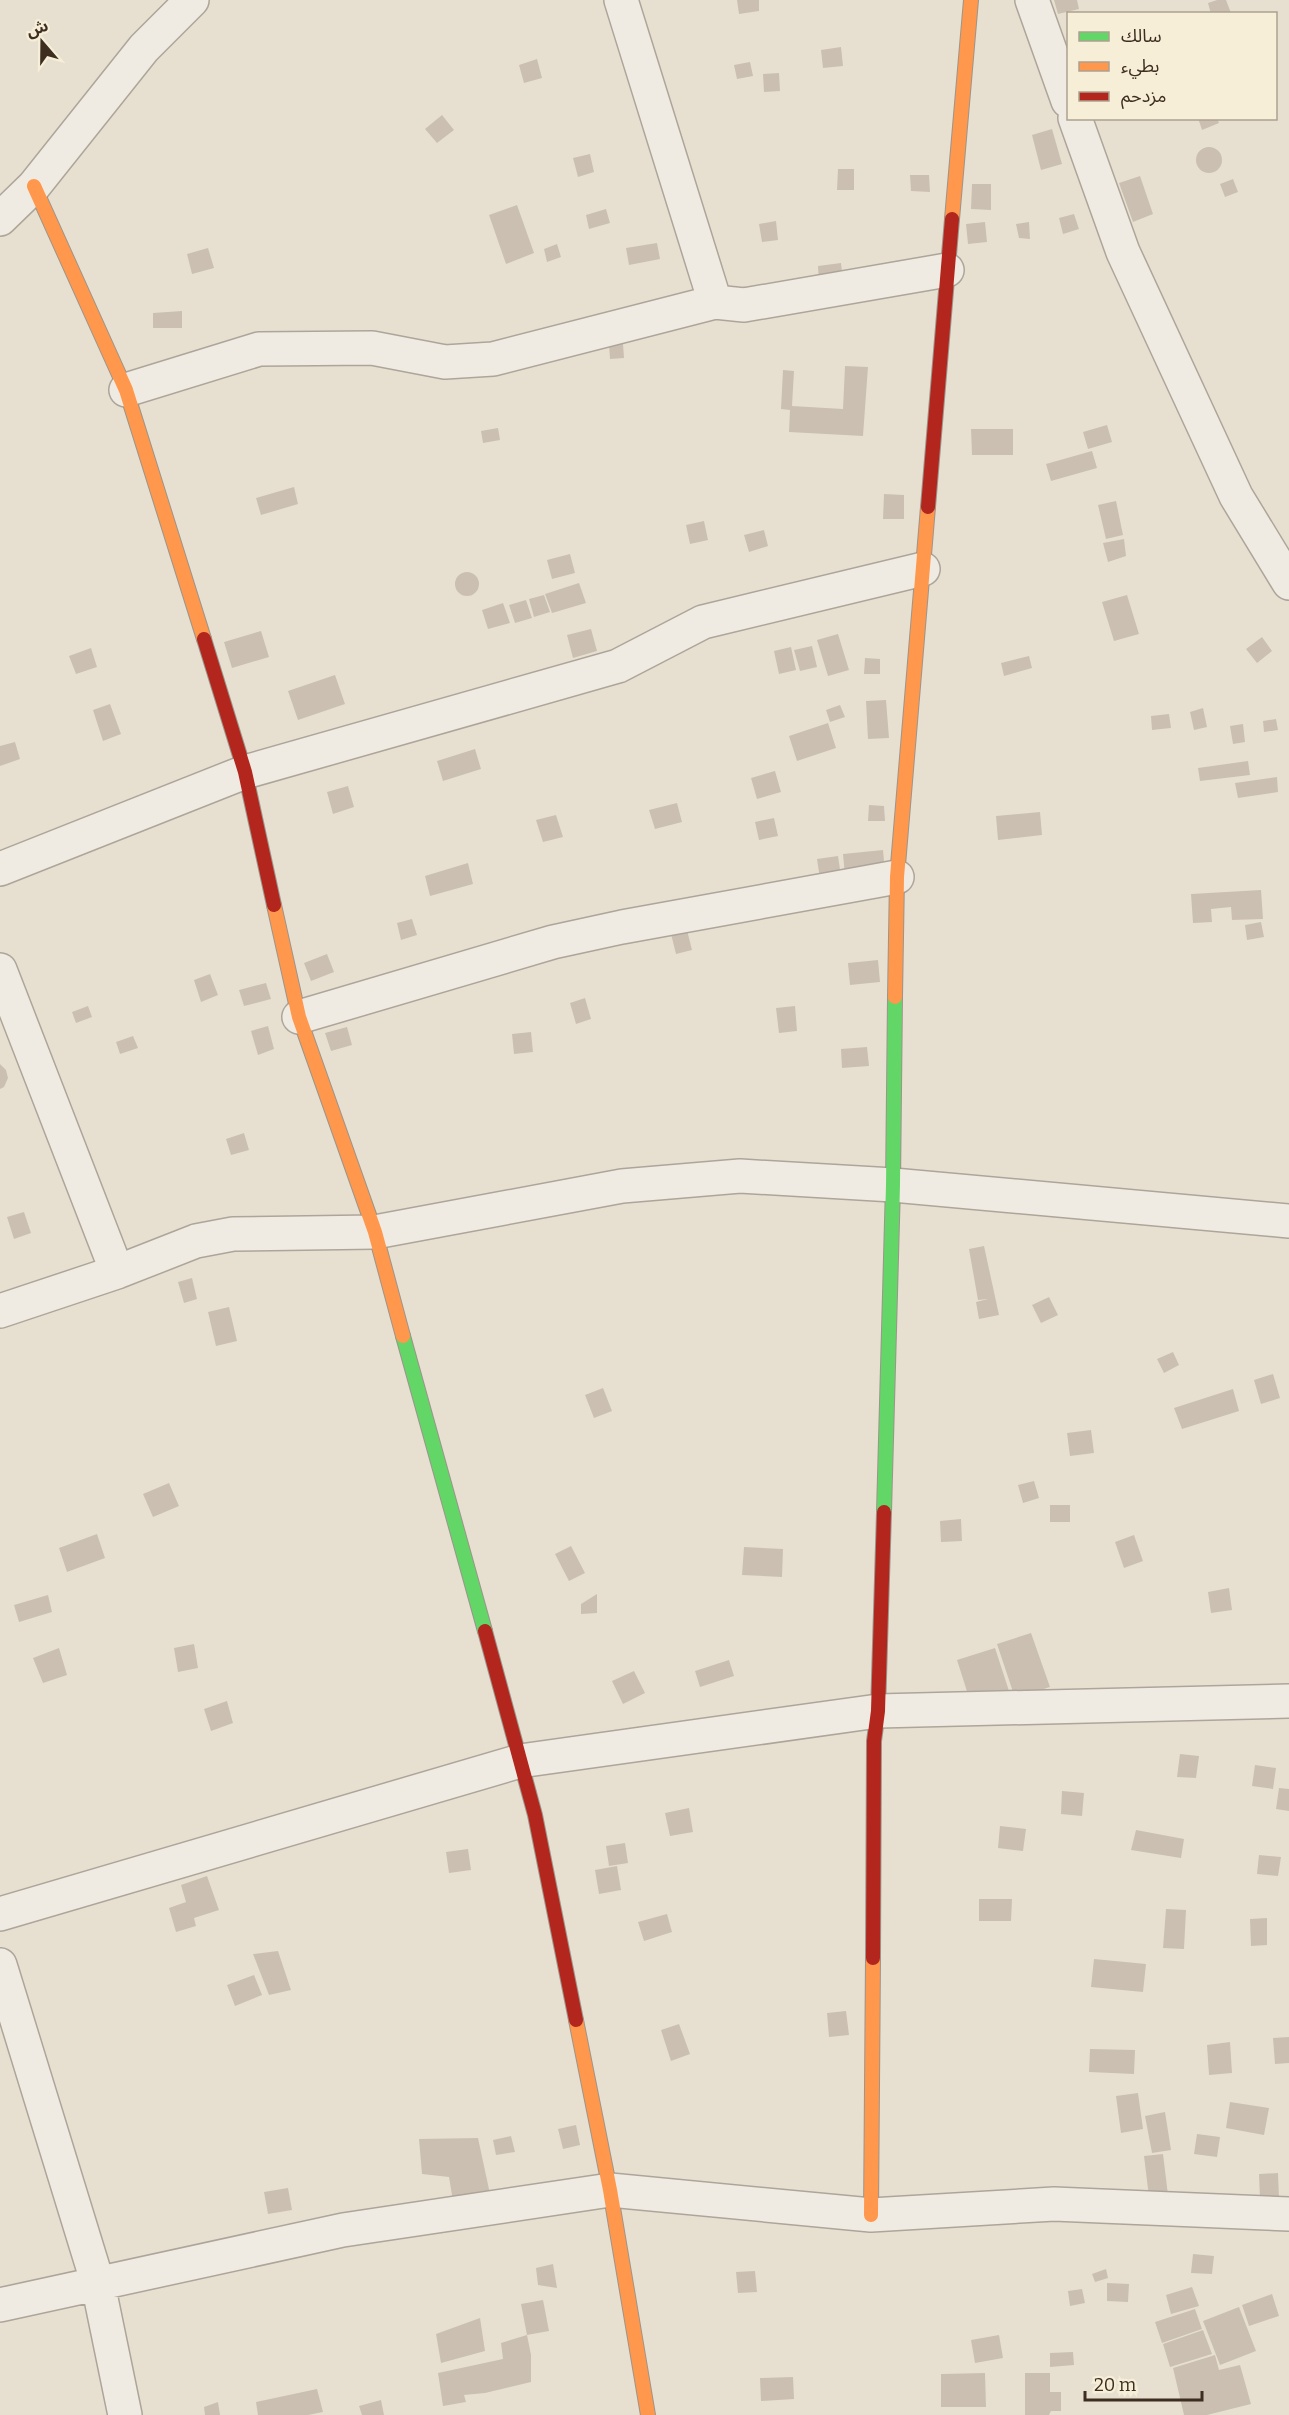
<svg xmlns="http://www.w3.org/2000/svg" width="1289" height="2415" font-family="Bitter,'Noto Sans Arabic',serif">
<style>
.building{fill:#cbbfb2}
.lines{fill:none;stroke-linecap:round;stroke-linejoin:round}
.street-casing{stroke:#ada599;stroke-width:36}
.fast-casing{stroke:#9c958a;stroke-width:16}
.slow-casing{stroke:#9c958a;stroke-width:16}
.jam-casing{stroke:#9c958a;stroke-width:16}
.street{stroke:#efebe3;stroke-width:33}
.fast{stroke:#63d668;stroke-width:14}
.slow{stroke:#ff974d;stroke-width:14}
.jam{stroke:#b3261e;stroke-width:14}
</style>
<rect width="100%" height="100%" fill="#e7e0d1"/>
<path class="building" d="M737 0H759V11L739 14Z
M1054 0H1077L1079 9 1058 14Z
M1217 0H1226L1231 13 1211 14 1208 3Z
M841 47 843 66 823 68 821 50Z
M537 59 542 78 524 83 519 65Z
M750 62 753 76 737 79 734 65Z
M779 73 780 91 764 92 763 74Z
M442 115 454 130 437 143 425 129Z
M1198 118H1217L1219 123 1202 130Z
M1052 129 1062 164 1041 170 1032 135Z
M1196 160a13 13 0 1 1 26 0a13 13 0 1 1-26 0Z
M590 154 594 172 578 177 573 158Z
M838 169H854V190H837Z
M910 175H929L930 192 911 191Z
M1140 176 1153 214 1133 222 1119 183Z
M1233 179 1238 192 1225 197 1220 184Z
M972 184H991V210L971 209Z
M517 205 534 253 506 264 489 215Z
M606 209 610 223 589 229 586 215Z
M1074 214 1079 229 1063 234 1059 218Z
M776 221 778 240 762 242 759 224Z
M985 222 987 242 968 244 966 224Z
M1029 222 1030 239 1019 238 1016 224Z
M657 243 660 259 629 265 626 248Z
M557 244 561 257 547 262 544 249Z
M208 248 214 268 192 274 187 254Z
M841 263 843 281 819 284 818 266Z
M182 311V328H153V313Z
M609 344H623L624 358 610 359Z
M845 366 868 367 863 436 789 432 790 410 781 409 783 370 794 371 792 406 843 409Z
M1107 425 1112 442 1088 449 1083 432Z
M498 428 500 440 483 443 481 431Z
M971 429H1013V455H972Z
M1092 451 1097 468 1051 481 1046 464Z
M294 487 298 504 261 515 256 498Z
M884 494 904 495V519H883Z
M1116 501 1123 535 1106 539 1098 505Z
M704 521 708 540 690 544 686 525Z
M764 530 768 546 749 552 744 535Z
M1124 539 1126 556 1108 562 1103 543Z
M570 554 575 573 552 579 547 560Z
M455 584a12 12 0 1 1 24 0a12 12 0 1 1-24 0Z
M579 583 586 603 552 613 545 594Z
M544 595 550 612 534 617 529 599Z
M1127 595 1139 634 1114 641 1102 602Z
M526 600 532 618 515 623 509 605Z
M503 603 510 623 488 629 482 610Z
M591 629 597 651 573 658 567 635Z
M261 631 269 657 232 668 224 642Z
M838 634 849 670 828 676 817 640Z
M1262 637 1272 651 1257 663 1246 649Z
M812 646 817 667 800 671 794 650Z
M791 647 796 670 779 674 774 651Z
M91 648 97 667 76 674 69 656Z
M1029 656 1032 668 1004 676 1001 663Z
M865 658 880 659V674H864Z
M335 675 345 704 298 720 288 691Z
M886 700 889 738 868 739 866 701Z
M110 704 121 734 103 741 93 710Z
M840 705 845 717 830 722 826 710Z
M1203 708 1207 727 1194 730 1190 712Z
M1169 714 1171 728 1152 730 1151 716Z
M1276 719 1278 730 1264 732 1263 721Z
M828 723 836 748 797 761 789 736Z
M1243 724 1245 742 1233 744 1230 726Z
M15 742 20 759 0 766V746Z
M475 749 481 769 443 781 437 761Z
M1248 761 1250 775 1200 781 1198 768Z
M775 771 781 792 757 799 751 778Z
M1277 777 1278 792 1238 798 1235 783Z
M348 786 354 807 333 814 327 792Z
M677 803 682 822 655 829 649 810Z
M869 805 884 806 885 821H868Z
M1040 812 1042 835 998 840 996 816Z
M556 815 563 837 543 842 536 820Z
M774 818 778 836 759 840 755 822Z
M883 850 885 872 845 876 843 854Z
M838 856 841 876 820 879 817 859Z
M468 863 473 884 430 896 425 876Z
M1261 890 1263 919 1232 920 1231 907 1211 909 1212 922 1193 923 1191 894Z
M412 919 417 935 401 940 397 923Z
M1261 922 1264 937 1247 940 1245 925Z
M687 930 692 950 676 954 671 934Z
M327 954 334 972 311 981 304 963Z
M878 960 880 982 850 985 848 963Z
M210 974 218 995 201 1002 194 980Z
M266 983 271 999 244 1006 239 990Z
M585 998 591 1019 576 1024 570 1003Z
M88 1006 92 1017 76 1023 72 1012Z
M795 1006 797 1031 779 1033 776 1008Z
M268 1026 274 1049 258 1055 251 1031Z
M347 1027 352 1045 331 1051 325 1033Z
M531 1032 533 1052 514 1054 512 1034Z
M133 1036 138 1048 120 1054 116 1042Z
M867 1047 869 1066 842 1068 841 1049Z
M0 1064 6 1070 8 1078 4 1087 0 1089Z
M244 1133 249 1150 231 1155 226 1139Z
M24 1212 31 1233 14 1239 7 1217Z
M984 1246 999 1315 979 1319 976 1302 988 1299 978 1300 969 1249Z
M192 1278 197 1299 184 1303 178 1282Z
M1049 1297 1058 1315 1041 1323 1032 1305Z
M229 1307 237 1341 216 1346 208 1312Z
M1173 1352 1179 1365 1164 1373 1157 1359Z
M1273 1374 1280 1398 1261 1404 1254 1380Z
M603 1388 612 1411 594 1418 585 1395Z
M1233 1389 1239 1411 1182 1429 1174 1408Z
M1091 1430 1094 1453 1070 1456 1067 1433Z
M1034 1481 1039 1498 1023 1503 1018 1485Z
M169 1483 179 1506 153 1517 143 1494Z
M1050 1505H1070V1522H1050Z
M961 1519 962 1541 941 1542 940 1521Z
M97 1534 105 1558 67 1572 59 1548Z
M1134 1535 1143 1561 1124 1568 1115 1542Z
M571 1546 585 1573 569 1581 555 1554Z
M744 1547 783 1549 782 1577 742 1575Z
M1229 1588 1232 1610 1211 1613 1208 1592Z
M597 1594V1613L581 1614V1604Z
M48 1595 52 1612 19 1622 14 1605Z
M1031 1633 1050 1687 1015 1698 997 1644Z
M194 1644 198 1668 178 1672 174 1648Z
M59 1648 67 1675 43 1683 33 1658Z
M995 1648 1010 1694 972 1707 957 1660Z
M729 1660 734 1676 700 1687 695 1671Z
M634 1671 645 1693 623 1704 612 1681Z
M227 1701 233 1723 211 1731 204 1709Z
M1180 1754 1199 1756 1196 1778 1177 1777Z
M1255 1765 1276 1768 1273 1789 1252 1786Z
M1279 1788 1289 1789V1811L1276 1809Z
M1062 1791 1084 1793 1082 1816 1061 1814Z
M689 1808 693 1832 670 1836 665 1813Z
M1000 1826 1026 1829 1023 1851 998 1848Z
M1136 1830 1184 1839 1181 1858 1131 1850Z
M625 1843 628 1863 609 1866 606 1846Z
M468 1849 471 1870 449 1873 446 1852Z
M1259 1855 1281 1857 1278 1876 1257 1874Z
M617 1866 621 1890 599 1894 595 1870Z
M207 1876 219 1910 194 1918 196 1926 176 1932 169 1908 186 1902 181 1885Z
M979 1899H1012L1011 1921H979Z
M1166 1909 1186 1910 1184 1949 1163 1948Z
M667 1914 672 1932 644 1941 638 1922Z
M1267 1918V1945L1251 1946 1250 1919Z
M278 1951 291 1990 269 1995 253 1954Z
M1094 1959 1146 1964 1143 1992 1091 1987Z
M254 1975 262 1995 235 2006 227 1985Z
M846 2011 849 2035 829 2037 827 2013Z
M679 2024 690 2054 671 2061 661 2030Z
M1289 2037V2063L1275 2064 1273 2038Z
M1230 2042 1232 2073 1209 2075 1207 2045Z
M1090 2049 1135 2050 1134 2074 1089 2072Z
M1138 2093 1143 2129 1121 2133 1116 2096Z
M1230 2102 1269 2108 1264 2135 1226 2128Z
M1165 2112 1171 2150 1152 2153 1145 2116Z
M576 2125 580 2145 563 2149 558 2129Z
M1197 2134 1220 2137 1217 2157 1194 2154Z
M511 2136 515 2152 496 2155 493 2140Z
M478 2138 493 2208 455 2213 449 2177 422 2174 419 2139Z
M1163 2154 1168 2195 1149 2197 1144 2156Z
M1278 2173 1279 2198 1260 2199 1259 2174Z
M288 2188 292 2210 268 2214 264 2192Z
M1193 2254 1214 2256 1212 2274 1191 2273Z
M553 2264 557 2288 538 2285 536 2268Z
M1106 2269 1108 2278 1095 2282 1092 2274Z
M755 2271 757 2292 738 2293 736 2272Z
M1107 2283 1129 2284 1128 2302 1107 2301Z
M1192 2287 1199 2306 1171 2314 1166 2295Z
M1082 2289 1085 2303 1070 2306 1068 2291Z
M1272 2294 1279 2316 1249 2326 1242 2305Z
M543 2300 549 2331 527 2335 531 2355V2382L485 2393 464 2395 466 2402 443 2406 438 2373 503 2359 501 2343 527 2335 521 2304Z
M1239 2307 1256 2351 1220 2365 1203 2321Z
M1195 2309 1202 2329 1162 2343 1155 2322Z
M480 2318 485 2351 441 2363 436 2334Z
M1203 2330 1212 2354 1170 2367 1163 2344Z
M999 2335 1003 2358 975 2363 971 2340Z
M1073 2352 1074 2365 1050 2367V2353Z
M1215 2355 1219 2370 1240 2365 1251 2404 1207 2415H1184L1173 2368Z
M985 2373 986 2407H941V2374Z
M1025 2373H1050V2392H1061V2411H1051L1049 2415H1025Z
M793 2377 794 2399 761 2401 760 2378Z
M317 2389 323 2412 308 2415H258L256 2402Z
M381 2400 384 2415H362L359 2406Z
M218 2402 220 2415H205L204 2407Z"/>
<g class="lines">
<defs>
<path id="street" d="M621 0 715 302
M1032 0 1068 101
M1075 118 1123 252 1236 496 1289 583
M0 219 34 186 144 48 192 0
M126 390 259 349 372 348 445 362 493 359 715 302 744 305 947 270
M0 869 245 772 618 666 703 622 923 569
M0 970 117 1272
M299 1017 553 942 622 927 897 877
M0 1311 117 1272 196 1241 233 1234 375 1232 622 1186 740 1176 893 1185 1289 1221
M0 1914 520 1761 878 1711 1289 1701
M0 1965 98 2284 125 2415
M0 2305 343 2230 610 2190 871 2215 1054 2204 1289 2214"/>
<path id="fast" d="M403 1336 485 1631
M884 1512 893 1185 895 997"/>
<path id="slow" d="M34 186 126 390 204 639
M952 219 971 0
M274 905 299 1017 375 1232 403 1336
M895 997 897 877 928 507
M576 2020 610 2190 648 2415
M871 2215 873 1958"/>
<path id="jam" d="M928 507 952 219
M204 639 245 772 274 905
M485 1631 535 1815 576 2020
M873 1958 874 1741 878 1711 884 1512"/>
</defs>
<use href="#street" class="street-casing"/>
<use href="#fast" class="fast-casing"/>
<use href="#slow" class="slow-casing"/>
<use href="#jam" class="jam-casing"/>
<use href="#street" class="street"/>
<use href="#fast" class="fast"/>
<use href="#slow" class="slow"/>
<use href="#jam" class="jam"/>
</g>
<rect x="1067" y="12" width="210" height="108" fill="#f7eed8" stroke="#ada18e" stroke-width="1.5"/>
<rect x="1079" y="32" width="30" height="9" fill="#63d668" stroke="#ada18e" stroke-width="1.5"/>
<text x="1121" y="42" font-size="18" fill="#3d2e20">سالك</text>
<rect x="1079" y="62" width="30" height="9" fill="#ff974d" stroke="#ada18e" stroke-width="1.5"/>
<text x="1121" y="72" font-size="18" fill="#3d2e20">بطيء</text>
<rect x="1079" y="92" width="30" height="9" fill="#b3261e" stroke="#ada18e" stroke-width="1.5"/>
<text x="1121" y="102" font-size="18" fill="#3d2e20">مزدحم</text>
<g transform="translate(42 42) rotate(340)" stroke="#f7eed8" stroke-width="4.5" paint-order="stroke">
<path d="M0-4.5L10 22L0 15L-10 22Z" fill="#3d2e20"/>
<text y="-9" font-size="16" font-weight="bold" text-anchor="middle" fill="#3d2e20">ش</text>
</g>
<path d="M1085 2391v9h117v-9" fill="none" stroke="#3d2e20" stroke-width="3"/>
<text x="1094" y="2391" font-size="18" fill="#3d2e20" stroke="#f7eed8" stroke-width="4.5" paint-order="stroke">20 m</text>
</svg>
